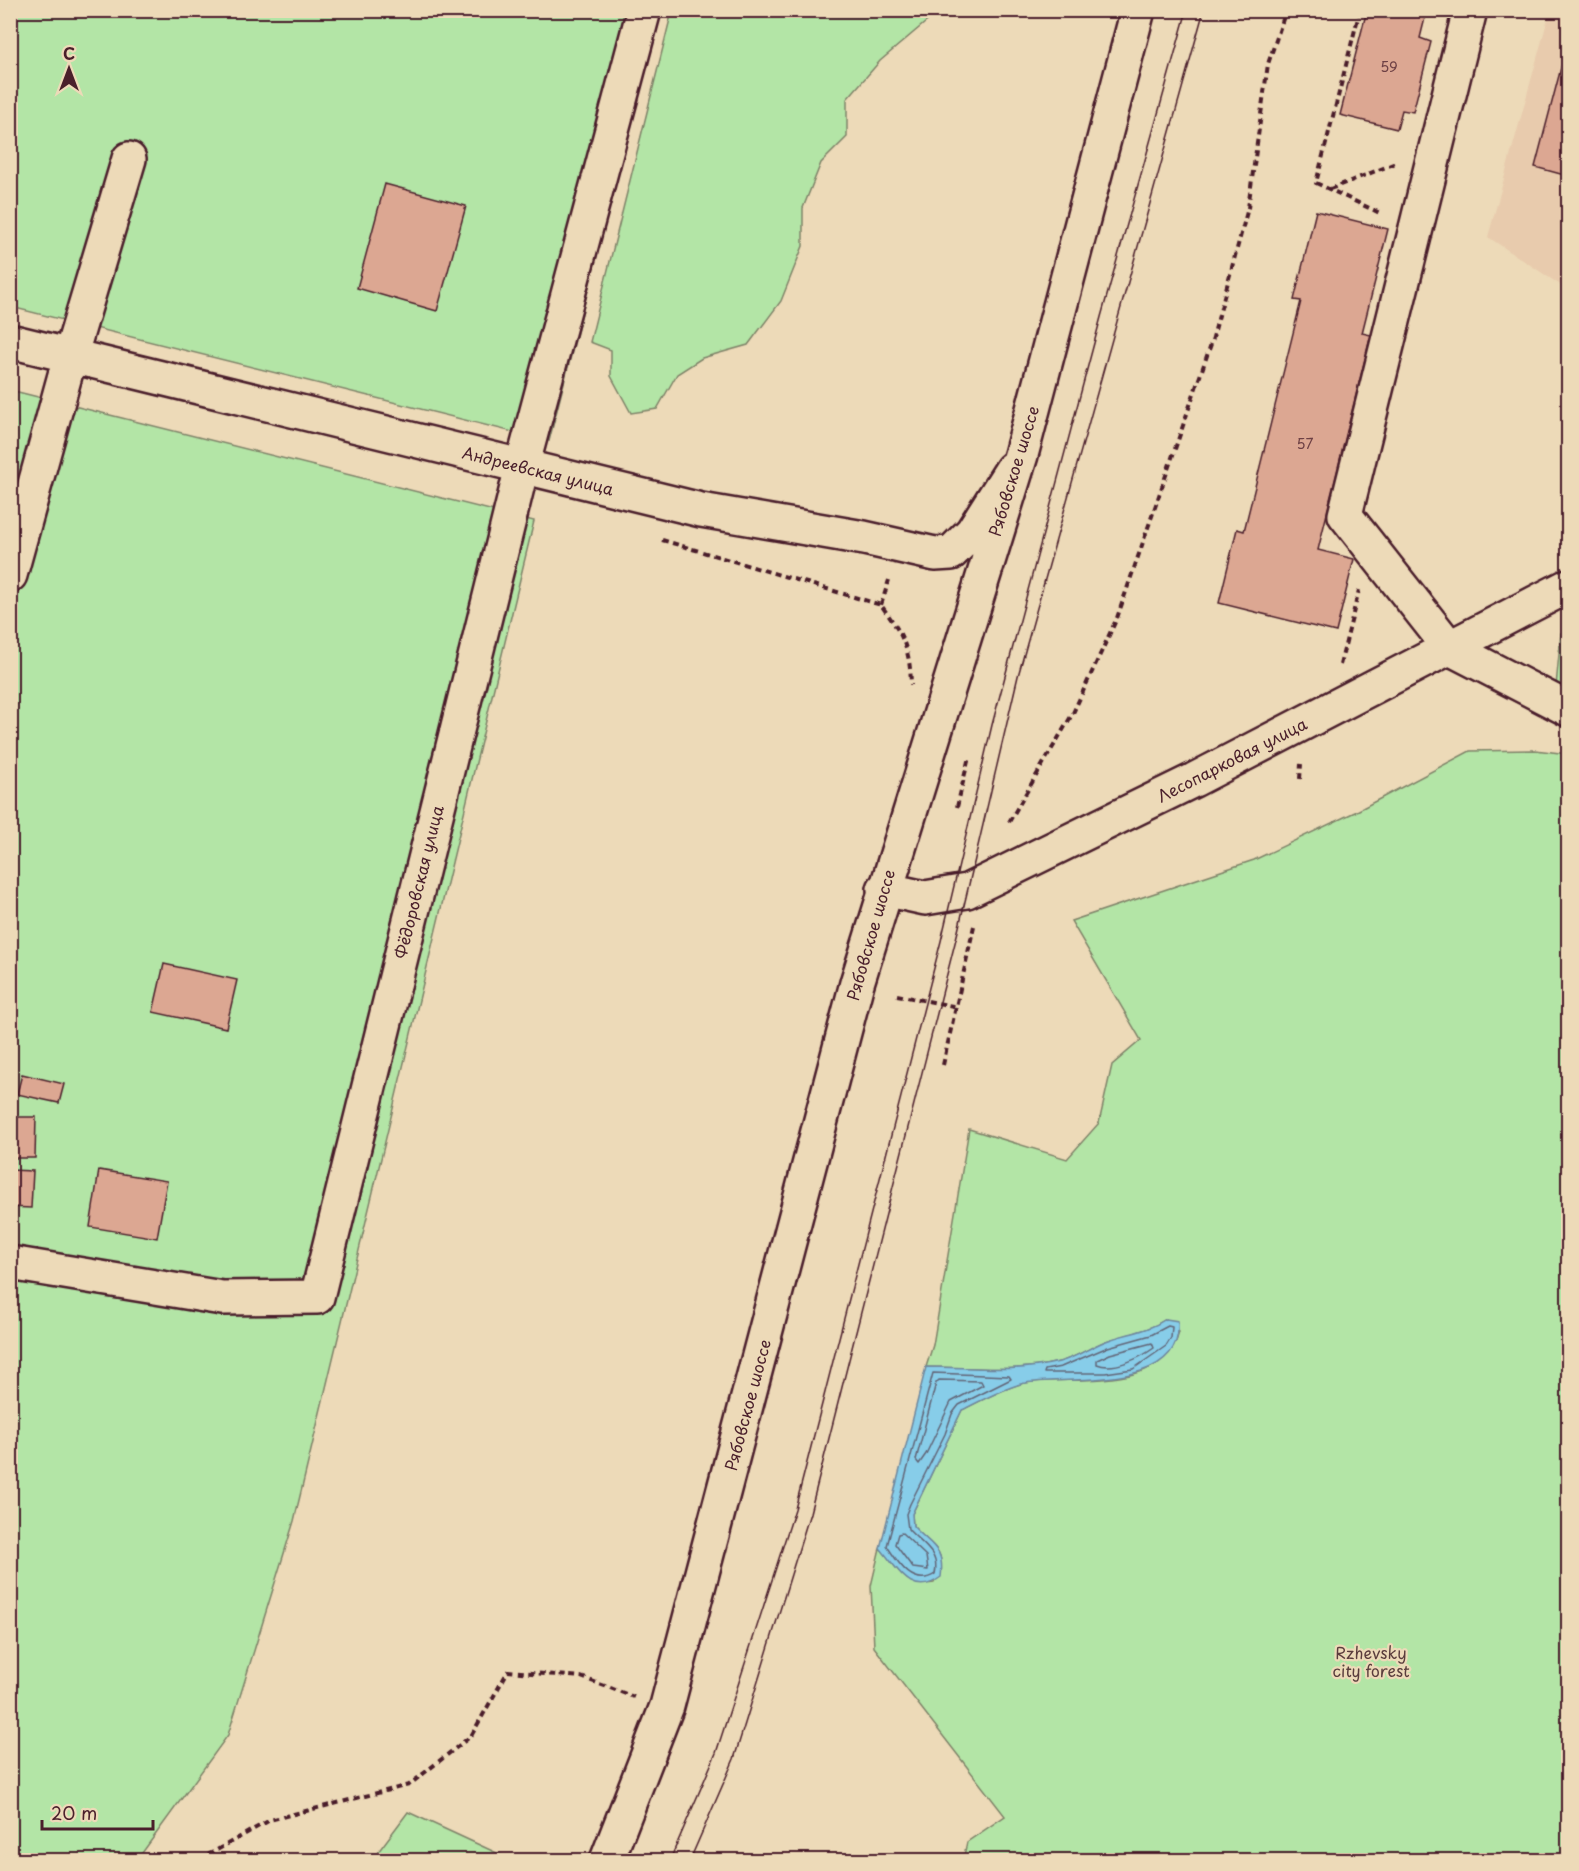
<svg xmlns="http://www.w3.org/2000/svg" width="1579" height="1871" font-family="'Playpen Sans',sans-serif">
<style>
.built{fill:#e8cbad}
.green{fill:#b3e5a6;stroke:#7e8268;stroke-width:1.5}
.water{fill:#87cde9;stroke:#6f879d;stroke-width:1.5}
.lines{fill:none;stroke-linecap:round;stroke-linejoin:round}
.shore{stroke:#626577;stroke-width:1.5}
.building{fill:#dca792;stroke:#4a1f2b;stroke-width:1.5}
.minor-casing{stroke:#4a1f2b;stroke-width:38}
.major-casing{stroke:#4a1f2b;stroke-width:38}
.path{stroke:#4a1f2b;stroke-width:4;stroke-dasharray:6 4.5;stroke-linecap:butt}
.minor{stroke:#eddab8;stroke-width:33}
.major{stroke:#eddab8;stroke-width:33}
.tram{stroke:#4a1f2b;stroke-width:1.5}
.labels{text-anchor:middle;stroke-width:4.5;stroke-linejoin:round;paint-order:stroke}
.number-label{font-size:14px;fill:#6e4145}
.street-label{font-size:16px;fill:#4a1f2b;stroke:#eddab8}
.park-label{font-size:16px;fill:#5a3d3d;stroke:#eddab8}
</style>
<rect width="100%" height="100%" fill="#eddab8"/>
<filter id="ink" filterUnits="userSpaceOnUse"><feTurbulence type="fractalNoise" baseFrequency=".0167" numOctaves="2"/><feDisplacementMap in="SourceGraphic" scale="12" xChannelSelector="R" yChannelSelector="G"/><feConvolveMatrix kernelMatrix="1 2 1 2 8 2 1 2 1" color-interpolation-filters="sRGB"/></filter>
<g filter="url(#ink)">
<path class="built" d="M1550 11H1568V290L1488 237Z"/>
<path class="green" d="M11 11H660L549 441 11 307Z
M672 11H939L880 61 847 99V137L821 163 803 208V246L781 301 748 345 702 358 677 374 657 409 631 413 611 376V350L590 342Z
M10 390 534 521 294 1521 228 1735 137 1860H11Z
M1568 629V692L1556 686 1561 633Z
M1535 750 1568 754V1860H963L967 1842 1005 1816 874 1647 871 1586 880 1548C899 1568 901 1587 934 1583 951 1550 933 1549 913 1526L912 1514 962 1410C978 1402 1008 1386 1025 1383 1071 1375 1164 1394 1179 1332L1166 1319C1147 1332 1127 1334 1106 1341 1090 1347 1076 1358 1059 1362 1015 1373 972 1367 926 1367L933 1345 969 1129 1067 1159 1099 1123 1112 1065 1141 1040 1071 921 1254 860 1355 812 1470 751Z
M408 1812 512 1860H372Z"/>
<path class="water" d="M1166 1319 1178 1321C1185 1392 1068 1376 1026 1383 1009 1385 978 1402 962 1410L912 1514 913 1526C931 1546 945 1547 941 1577 911 1600 897 1567 880 1548L926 1367C972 1367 1015 1373 1059 1362 1076 1358 1090 1347 1106 1341 1127 1333 1147 1332 1166 1319Z"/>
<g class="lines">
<path class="shore" d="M1168 1326 1172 1327 1171 1338 1166 1346 1133 1369 1105 1373H1044L1045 1370 1061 1367 1108 1347 1151 1335Z
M1152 1343 1154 1348C1140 1358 1114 1371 1097 1364V1360L1110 1354Z
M933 1373 1009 1376 1011 1379 959 1405 952 1414 945 1434 910 1504 906 1514 908 1529C921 1544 940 1552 935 1574 913 1589 897 1561 887 1546Z
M939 1380 981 1381 983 1385 951 1402 926 1454 919 1464 916 1460 936 1383Z
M902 1533 926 1556 928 1570 913 1568 895 1544 898 1534Z"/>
</g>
<path class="building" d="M1367 10H1427L1420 38 1431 42 1413 112 1402 110 1397 129 1340 115Z
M1568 41V176L1535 167Z
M385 184 466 206 437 311 357 288Z
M1316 211 1388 229 1362 333 1371 335 1318 550 1354 559 1336 632 1219 603 1237 529 1244 531 1301 301 1294 300Z
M164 964 237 980 226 1028 153 1012Z
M22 1074 64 1084 59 1103 17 1094Z
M10 1117H36L35 1158H10Z
M10 1170 33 1171 31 1208 10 1207Z
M99 1170 167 1181 157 1238 90 1227Z"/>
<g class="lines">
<defs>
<path id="minor" d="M1470 10 1345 515 1450 648 1568 709
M10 341 701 510 864 538 935 554 951 553 972 532 1012 469
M10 575 70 357 129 159
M884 889 925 898 967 891 1194 780 1568 586
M10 1263 222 1298 317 1297 522 467 644 10"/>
<path id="major" d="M607 1860 667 1706 857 983 1021 455 1138 10"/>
</defs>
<use href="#minor" class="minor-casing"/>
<use href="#major" class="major-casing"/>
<path class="path" d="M1360 10 1316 183 1382 214
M1330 189 1396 163
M662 540 881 605C903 635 910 648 911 685
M881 605 889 580
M1340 665 1359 590
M1300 779 1301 764
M957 807 969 757
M1009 822 1073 713 1117 618 1212 341 1248 208 1268 64 1286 10
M897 995 958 1007
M943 1065 974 926
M199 1860 270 1820 409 1785 471 1736 508 1671 581 1677 634 1697"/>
<use href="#minor" class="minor"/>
<use href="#major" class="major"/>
<path class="tram" d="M670 1860 716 1753 795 1509 941 941 992 725 1101 317 1187 10
M690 1860 734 1759 810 1513 958 931 1018 676 1204 10"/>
</g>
</g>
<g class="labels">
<g class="number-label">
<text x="1389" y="72">59</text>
<text x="1305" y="449">57</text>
</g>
<g class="street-label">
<text transform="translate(538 471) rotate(14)" y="6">Андреевская улица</text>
<text transform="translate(1014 471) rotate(-73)" y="6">Рябовское шоссе</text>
<text transform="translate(1232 760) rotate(-27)" y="6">Лесопарковая улица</text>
<text transform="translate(419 882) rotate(-76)" y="6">Фёдоровская улица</text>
<text transform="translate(871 935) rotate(-74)" y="6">Рябовское шоссе</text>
<text transform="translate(748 1405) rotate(-75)" y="6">Рябовское шоссе</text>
</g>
<g class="park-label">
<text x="1371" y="1659">Rzhevsky<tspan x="1371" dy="18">city forest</tspan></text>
</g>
</g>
<rect width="1579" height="1871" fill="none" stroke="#eddab8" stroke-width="36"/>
<rect x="18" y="18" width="1543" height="1835" fill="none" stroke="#4a1f2b" stroke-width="2" filter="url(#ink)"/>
<g transform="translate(69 69)" stroke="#eddab8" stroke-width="4.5" paint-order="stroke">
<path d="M0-4.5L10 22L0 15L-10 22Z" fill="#4a1f2b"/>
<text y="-9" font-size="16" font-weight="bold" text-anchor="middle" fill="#4a1f2b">С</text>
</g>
<path d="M42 1820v9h111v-9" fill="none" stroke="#4a1f2b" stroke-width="3"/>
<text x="51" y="1820" font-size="18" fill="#4a1f2b" stroke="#eddab8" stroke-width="4.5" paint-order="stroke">20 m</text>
</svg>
